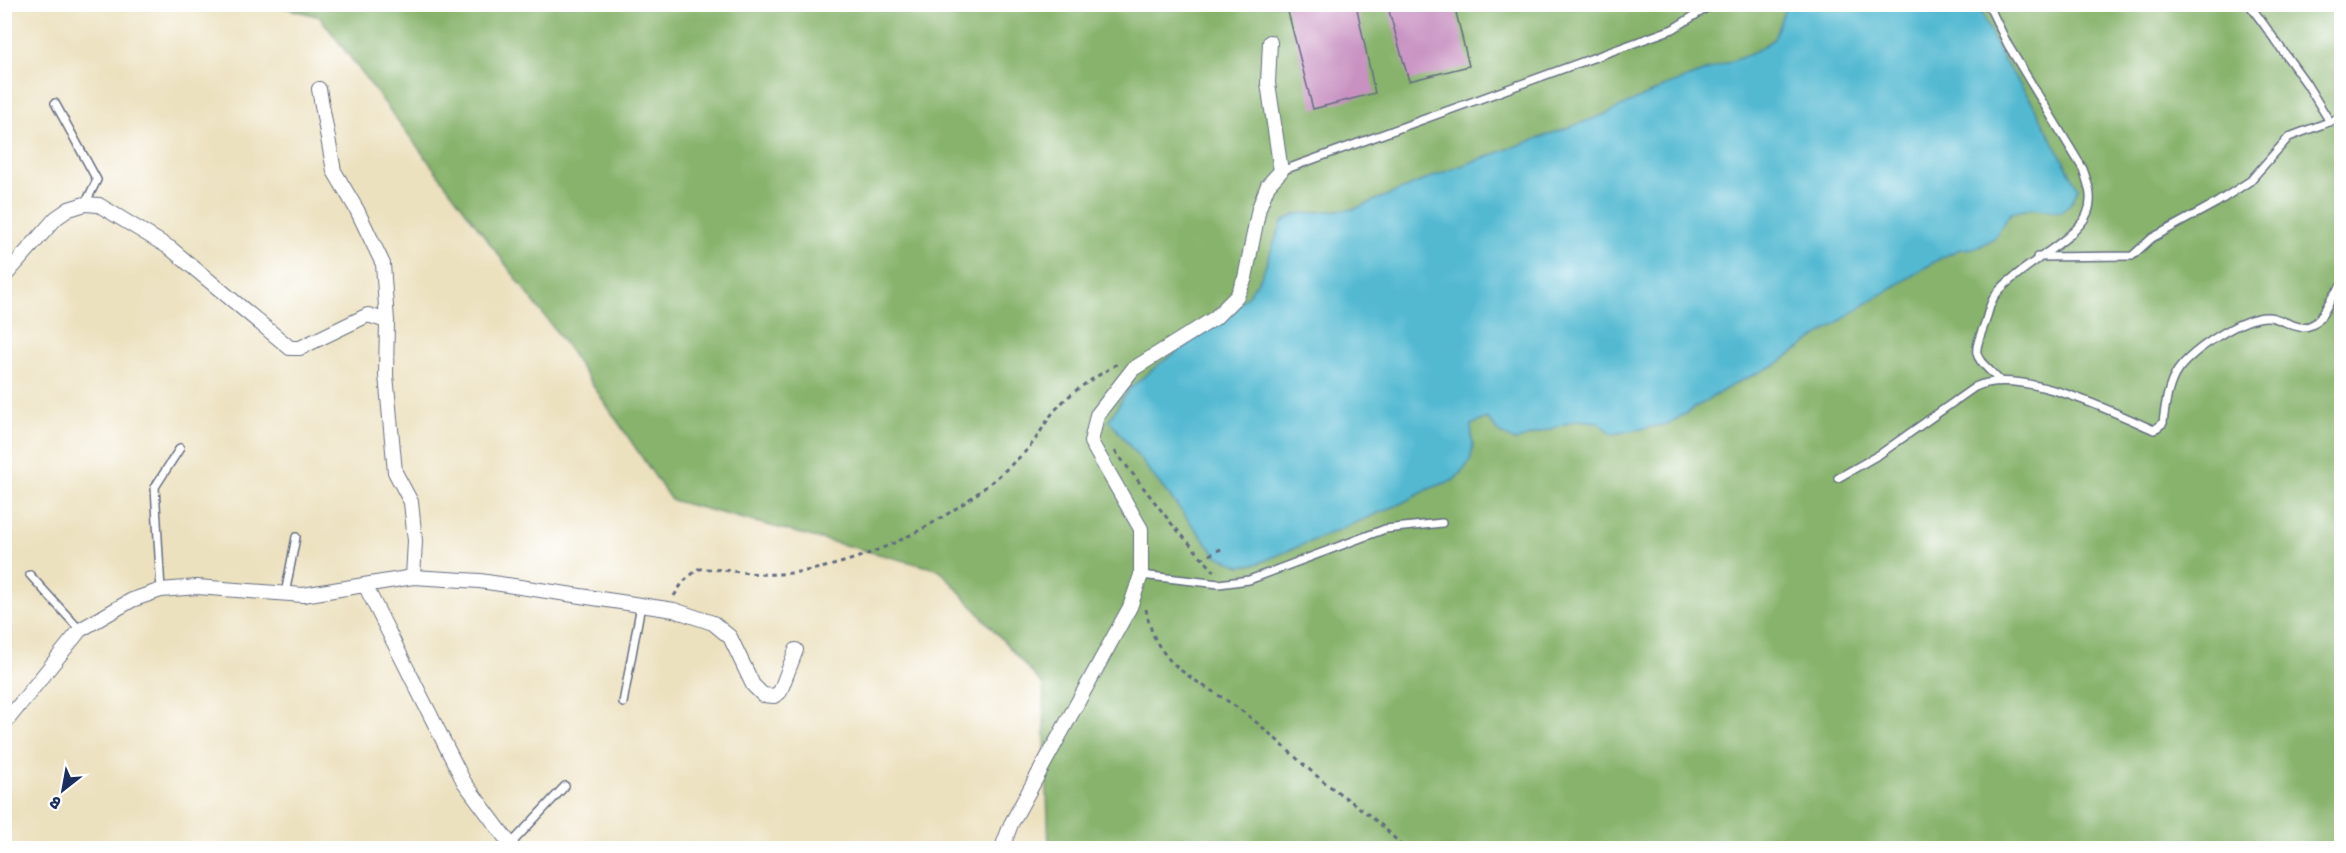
<svg xmlns="http://www.w3.org/2000/svg" width="2346" height="853" font-family="'Shantell Sans',sans-serif">
<style>
.forest{fill:#87b36c;stroke:#517165;stroke-width:1.5}
.water{fill:#53b9d1;stroke:#377498;stroke-width:1.5}
.building{fill:#c891c1}
.lines{fill:none;stroke-linecap:round;stroke-linejoin:round}
.lane-casing{stroke:#646d80;stroke-width:10}
.street-casing{stroke:#646d80;stroke-width:16}
.path{stroke:#646d80;stroke-width:3;stroke-dasharray:4.5 4.5;stroke-linecap:butt}
.lane{stroke:#fff;stroke-width:7}
.street{stroke:#fff;stroke-width:14}
</style>
<rect width="100%" height="100%" fill="#fff"/>
<filter id="ink" filterUnits="userSpaceOnUse"><feTurbulence type="fractalNoise" baseFrequency=".0167" numOctaves="2"/><feDisplacementMap in="SourceGraphic" scale="12" xChannelSelector="R" yChannelSelector="G"/><feConvolveMatrix kernelMatrix="1 2 1 2 8 2 1 2 1" color-interpolation-filters="sRGB"/></filter>
<filter id="wash" filterUnits="userSpaceOnUse"><feTurbulence type="fractalNoise" baseFrequency=".008" numOctaves="4" result="noise"/><feDisplacementMap in="SourceGraphic" scale="24" xChannelSelector="R" yChannelSelector="G"/><feGaussianBlur stdDeviation="1.35" result="paint"/><feColorMatrix in="noise" values="0 0 0 0 0 0 0 0 0 0 0 0 0 0 0 0 0 1.4 0 .05"/><feComposite in="paint" operator="in"/></filter>
<g filter="url(#wash)">
<rect width="100%" height="100%" fill="#ece1bf"/>
<path class="forest" d="M275 5H2341V848H1049L1043 685 940 570 671 500 558 334 320 17Z"/>
<path class="water" d="M1786 5H1978L2003 60 2032 102 2078 188 2072 202 2061 212 2033 208 2011 213 1994 238 1979 247 1958 250 1941 258 1864 305 1775 365 1734 384 1668 424 1613 434 1598 422 1577 420 1515 441 1498 432 1487 418 1471 425 1473 447 1470 462 1454 480 1431 488 1398 505 1259 563 1240 566 1217 556 1109 420 1129 389 1158 365 1226 318 1249 294 1262 275 1282 222 1296 214 1354 209 1444 172 1606 114 1668 85 1751 54 1774 39Z"/>
<g id="blocks">
<path class="building" d="M1286 4H1356L1375 93 1313 109Z
M1387 4H1454L1469 66 1409 81Z"/>
</g>
</g>
<g filter="url(#ink)">
<use href="#blocks" fill-opacity="0" stroke="#646d80" stroke-width="1.5"/>
<g class="lines">
<defs>
<path id="lane" d="M1988 4 2008 45 2083 169C2088 184 2094 198 2087 214 2077 239 2017 268 1997 293 1990 300 1988 314 1985 323 1971 359 1974 354 2000 381
M2249 4 2306 83 2330 122
M55 103 97 180 85 204
M1281 171 1673 29 1713 4
M2037 257 2132 256 2152 238 2216 203 2250 181 2289 137 2342 117
M1838 478 1880 454 1975 387C2019 366 2111 411 2154 430L2163 423C2165 406 2168 384 2178 370 2193 350 2241 317 2267 317 2284 317 2298 335 2315 323 2326 315 2329 295 2342 286
M30 575 80 630
M1141 575 1219 584 1249 580 1385 529 1442 523
M161 590 155 487 180 448
M285 594 296 537
M623 703 641 605
M510 845 565 786"/>
<path id="street" d="M319 89 334 171 357 210 383 264 387 321
M4 277 56 218 69 209 85 204 99 205 170 248 290 348H300L368 315 387 321 386 375 395 472 411 502 415 541 413 577
M365 585 464 782 513 848
M4 724 80 630 132 600 161 590 197 587 303 595 413 577 480 581 674 610 713 623 730 637 753 685 763 695 774 696 780 692 796 650
M1002 848 1011 824 1130 607 1141 575V529L1091 442 1097 415 1133 369 1215 318 1237 296 1245 278 1259 208 1268 185 1281 171 1268 83 1270 42"/>
</defs>
<use href="#lane" class="lane-casing"/>
<use href="#street" class="street-casing"/>
<path class="path" d="M1115 451 1171 523 1214 571
M1201 559 1225 547
M674 596 683 582 698 569C725 568 754 576 780 574 863 568 953 520 1012 464 1018 458 1026 452 1031 445 1041 433 1047 418 1058 407 1074 389 1096 377 1117 364
M1146 609C1156 669 1197 678 1239 709 1269 730 1294 758 1323 781 1350 802 1381 820 1403 848"/>
<use href="#lane" class="lane"/>
<use href="#street" class="street"/>
</g>
</g>
<rect width="2346" height="853" fill="none" stroke="#fff" stroke-width="24"/>
<g transform="translate(63 790) rotate(211)" stroke="#ffffff" stroke-width="4.5" paint-order="stroke">
<path d="M0-4.5L10 22L0 15L-10 22Z" fill="#1b2f5e"/>
<text y="-9" font-size="16" font-weight="bold" text-anchor="middle" fill="#1b2f5e">B</text>
</g>
</svg>
